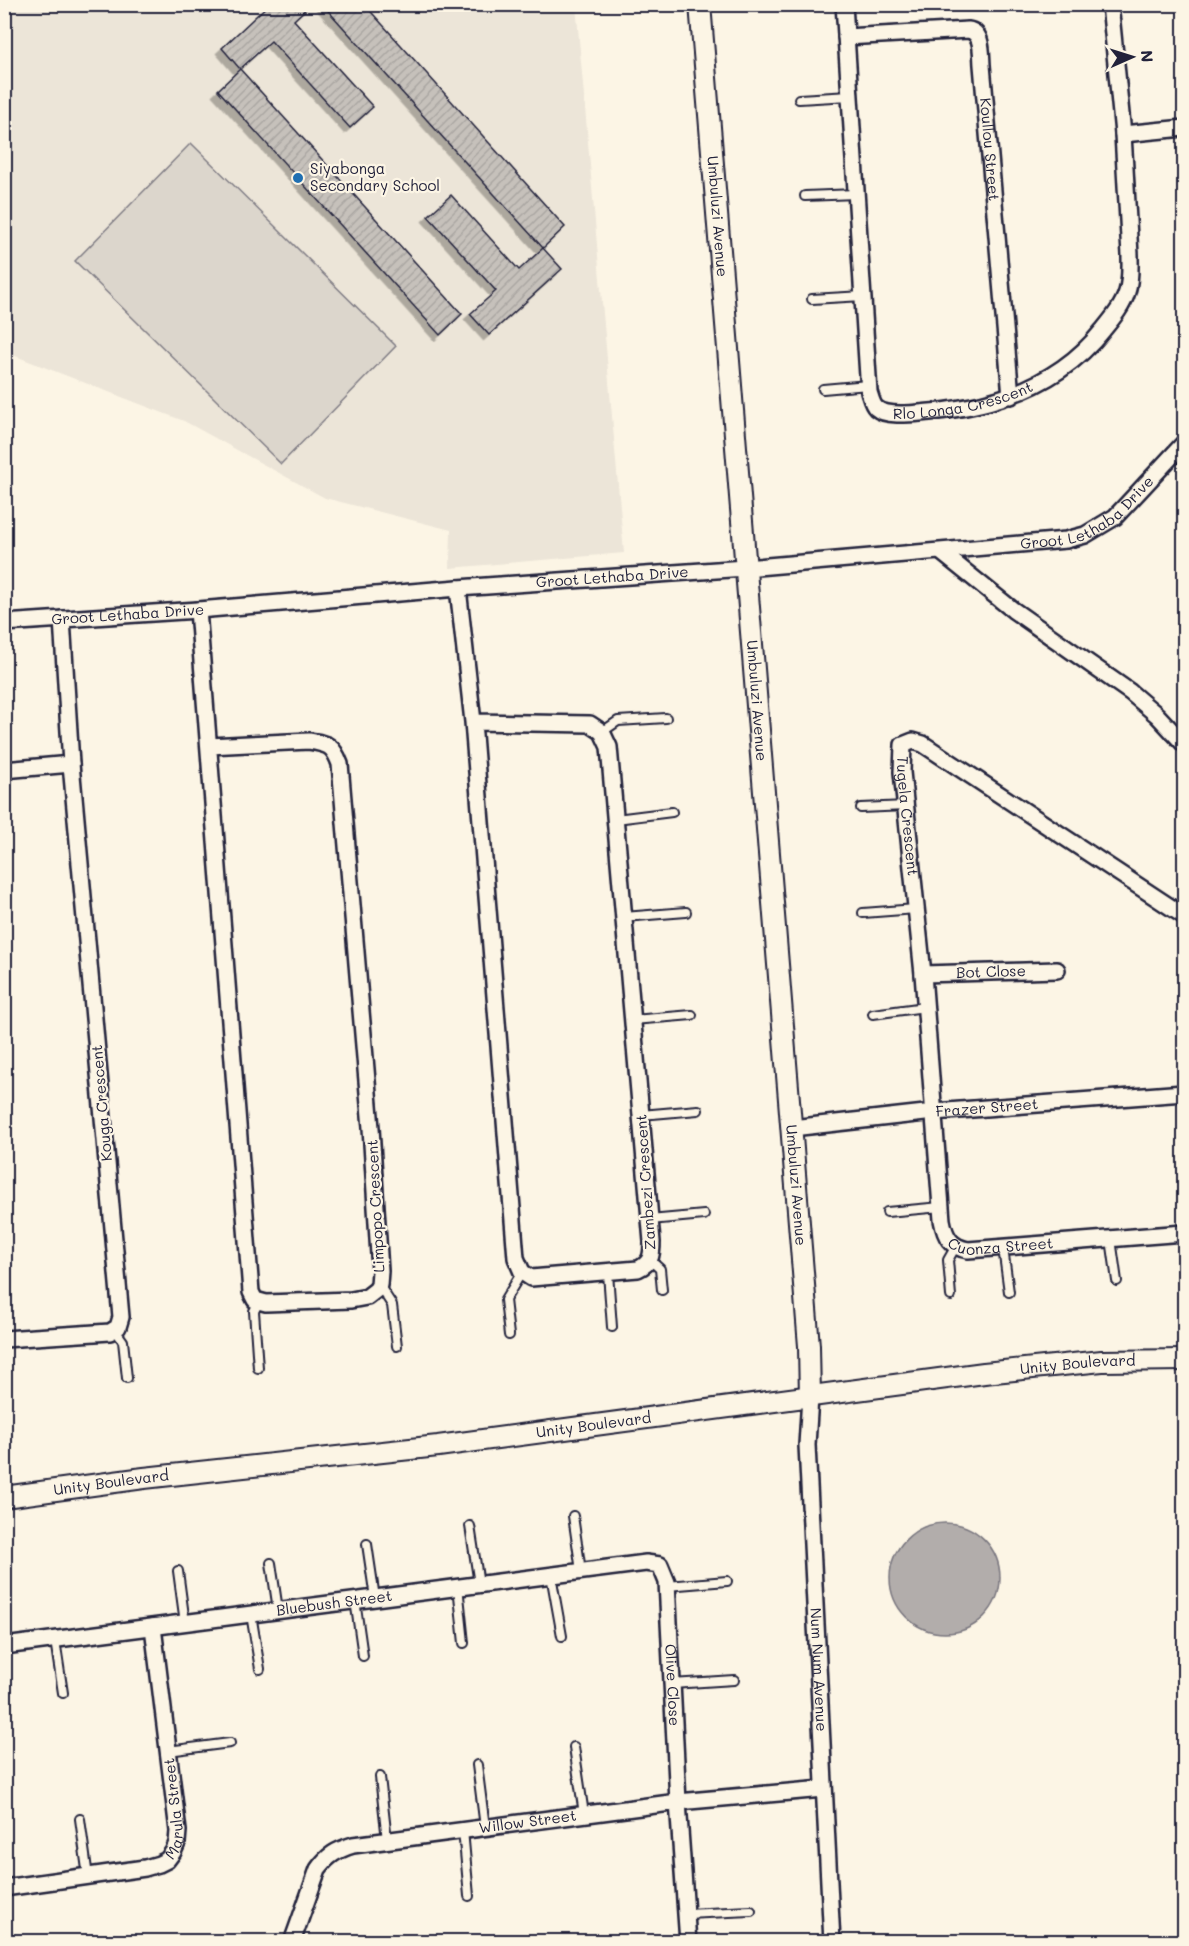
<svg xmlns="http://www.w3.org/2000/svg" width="1189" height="1946" font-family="Mali,sans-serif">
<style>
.built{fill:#ece5d8}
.pitch{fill:#dcd6cc;stroke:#7f7c84;stroke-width:1.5}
.water{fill:#b2adab;stroke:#78757e;stroke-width:1.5}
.building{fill:url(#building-hatch);stroke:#22223b;stroke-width:1.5;filter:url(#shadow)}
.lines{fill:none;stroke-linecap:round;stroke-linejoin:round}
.service-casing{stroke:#22223b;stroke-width:12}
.minor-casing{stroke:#22223b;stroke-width:20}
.tertiary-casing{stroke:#22223b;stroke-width:24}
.service{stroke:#fcf5e5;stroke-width:8}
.minor{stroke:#fcf5e5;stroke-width:15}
.tertiary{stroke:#fcf5e5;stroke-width:20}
.poi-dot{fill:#1f6fb2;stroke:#fcf5e5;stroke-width:2}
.labels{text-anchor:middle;stroke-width:4.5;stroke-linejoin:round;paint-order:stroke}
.street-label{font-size:15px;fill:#22223b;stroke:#fcf5e5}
.poi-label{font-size:15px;fill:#22223b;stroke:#fcf5e5;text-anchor:start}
</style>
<defs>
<pattern id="building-hatch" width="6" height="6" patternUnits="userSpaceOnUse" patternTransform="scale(1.5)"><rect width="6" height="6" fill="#c6c1bb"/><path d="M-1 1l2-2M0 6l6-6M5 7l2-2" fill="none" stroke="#aaa6a2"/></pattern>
<filter id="shadow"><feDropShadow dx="-5.5" dy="5.5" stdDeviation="0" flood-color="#0004"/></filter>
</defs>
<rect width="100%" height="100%" fill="#fcf5e5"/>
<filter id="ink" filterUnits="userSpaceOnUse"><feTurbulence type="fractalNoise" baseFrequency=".0167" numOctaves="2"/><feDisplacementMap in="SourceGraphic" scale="12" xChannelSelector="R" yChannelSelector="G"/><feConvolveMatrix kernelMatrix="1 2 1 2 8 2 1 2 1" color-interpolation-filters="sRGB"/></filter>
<g filter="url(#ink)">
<path class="built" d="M4 5H576L624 553 450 568 451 530 325 498 184 421 5 352Z"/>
<path class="pitch" d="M191 143 396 346 281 464 75 261Z"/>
<path class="water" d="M890 1578a55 55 0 1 1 110 0a55 55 0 1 1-110 0Z"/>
<path class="building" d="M269 4H311L294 20 373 107 350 128 271 41 240 69 222 48Z
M322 4H364L565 227 543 248Z
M240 69 462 314 440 335 218 90Z
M451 195 519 270 543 248 562 269 489 335 470 314 496 291 428 216Z"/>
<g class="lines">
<defs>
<path id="service" d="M799 99 850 96
M805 196 856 194
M812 299 863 296
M823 389 868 385
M602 732 618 721 666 718
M861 808 906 806
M616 819 672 812
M863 913 916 909
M624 917 686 912
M873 1014 925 1007
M633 1020 692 1015
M641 1115 698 1110
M887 1212 941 1207
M650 1220 704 1215
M1111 1239 1117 1281
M1003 1248 1009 1292
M650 1260 660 1269 662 1290
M608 1273 612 1327
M379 1285 392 1305 397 1346
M951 1296 948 1260 956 1246
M115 1330 123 1341 127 1378
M509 1335 505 1300 522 1272
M258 1368 254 1311 259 1302
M573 1516 581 1571
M470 1526 479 1584
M367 1544 375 1598
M271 1563 278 1610
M178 1571 185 1623
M551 1575 562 1636
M458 1586 464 1643
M667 1586 727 1581
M355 1600 363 1656
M251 1614 260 1669
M55 1640 63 1693
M672 1684 734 1680
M574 1747 584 1814
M168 1751 230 1743
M477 1765 485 1827
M380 1777 387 1840
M80 1819 88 1877
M463 1830 469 1896
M686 1914 751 1911"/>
<g id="minor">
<path id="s1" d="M844 4 869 392C871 398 872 404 876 408 887 418 916 413 930 412 997 406 1060 384 1103 330 1112 319 1123 306 1127 292 1131 280 1130 267 1130 255L1123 134 1110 4"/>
<path id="s2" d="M846 37 968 30C983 32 981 53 982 65L1011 396"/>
<path d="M1123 134 1184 128"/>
<path d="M941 552 1013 610 1130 692 1157 715 1184 744"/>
<path d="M458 588 473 722 516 1258 522 1272 531 1278 638 1269C651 1263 652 1256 652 1242L609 747 602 732 590 724 473 722"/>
<path d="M198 610 251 1292 255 1300 266 1303 351 1300 367 1297 376 1290 379 1285 380 1271 371 1128 340 764C333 745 328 744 309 741L209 746"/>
<path id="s3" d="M4 623 198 610 458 588 745 568 1066 540 1085 535 1115 517 1184 443"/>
<path d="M4 770 71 764"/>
<path id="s4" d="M1184 916 923 744 913 741 903 745 902 772 923 974 942 1220C945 1236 950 1247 968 1250L1184 1233"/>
<path id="s5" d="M923 974 1057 970"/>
<path id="s6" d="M792 1128 934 1112 1184 1093"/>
<path d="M4 1339 110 1332 118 1327 121 1317 71 764 62 619"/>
<path id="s7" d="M810 1397 807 1445 832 1942"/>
<path id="s8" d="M4 1646 646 1563 660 1565 667 1582 678 1802 688 1942"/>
<path id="s9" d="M4 1888 145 1868 159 1864 167 1860 173 1852 177 1843 178 1831 153 1627"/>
<path id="s10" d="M292 1942 318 1869C328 1855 337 1850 353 1845L678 1802 823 1789"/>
</g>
<g id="tertiary">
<path id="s11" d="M700 4 809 1346 810 1397"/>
<path id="s12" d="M4 1497 144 1478 438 1446 984 1373 1102 1361 1184 1360"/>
</g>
</defs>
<use href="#service" class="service-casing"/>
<use href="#minor" class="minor-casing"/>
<use href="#tertiary" class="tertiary-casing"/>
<use href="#service" class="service"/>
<use href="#minor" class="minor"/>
<use href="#tertiary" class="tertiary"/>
</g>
</g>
<circle class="poi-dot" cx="298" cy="178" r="6"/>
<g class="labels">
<g class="street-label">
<text dy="5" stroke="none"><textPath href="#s2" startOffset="248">Koullou Street</textPath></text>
<text dy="5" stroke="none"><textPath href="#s11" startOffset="213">Umbuluzi Avenue</textPath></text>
<text dy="5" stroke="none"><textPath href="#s1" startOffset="496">Rlo Longa Crescent</textPath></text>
<text dy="5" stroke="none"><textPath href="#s3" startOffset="1096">Groot Lethaba Drive</textPath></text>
<text dy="5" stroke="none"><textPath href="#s3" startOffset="610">Groot Lethaba Drive</textPath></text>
<text dy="5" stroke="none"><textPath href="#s3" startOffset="124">Groot Lethaba Drive</textPath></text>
<text dy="5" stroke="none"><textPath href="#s11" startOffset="699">Umbuluzi Avenue</textPath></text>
<text dy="5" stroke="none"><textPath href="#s4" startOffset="405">Tugela Crescent</textPath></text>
<text dy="5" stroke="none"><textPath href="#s5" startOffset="68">Bot Close</textPath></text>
<text transform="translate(102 1103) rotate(-95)" y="5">Kouga Crescent</text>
<text dy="5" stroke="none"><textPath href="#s6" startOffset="196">Frazer Street</textPath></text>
<text transform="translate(646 1182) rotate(-94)" y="5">Zambezi Crescent</text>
<text dy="5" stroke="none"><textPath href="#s11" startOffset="1185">Umbuluzi Avenue</textPath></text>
<text transform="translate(376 1206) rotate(-93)" y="5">Limpopo Crescent</text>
<text dy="5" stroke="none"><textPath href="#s4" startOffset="886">Cuonza Street</textPath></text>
<text dy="5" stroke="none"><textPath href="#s12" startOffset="1082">Unity Boulevard</textPath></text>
<text dy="5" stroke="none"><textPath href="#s12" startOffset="594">Unity Boulevard</textPath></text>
<text dy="5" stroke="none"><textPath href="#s12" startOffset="108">Unity Boulevard</textPath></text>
<text dy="5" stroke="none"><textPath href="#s8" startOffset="333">Bluebush Street</textPath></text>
<text dy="5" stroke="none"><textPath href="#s7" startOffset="273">Num Num Avenue</textPath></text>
<text dy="5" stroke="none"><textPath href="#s8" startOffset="783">Olive Close</textPath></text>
<text dy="5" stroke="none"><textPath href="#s9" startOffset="220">Marula Street</textPath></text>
<text dy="5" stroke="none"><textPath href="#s10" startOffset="297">Willow Street</textPath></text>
</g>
<g class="poi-label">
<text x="310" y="174">Siyabonga<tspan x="310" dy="17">Secondary School</tspan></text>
</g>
</g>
<rect width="1189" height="1946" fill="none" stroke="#fcf5e5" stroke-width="24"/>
<rect x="12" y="12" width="1165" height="1922" fill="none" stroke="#22223b" stroke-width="2" filter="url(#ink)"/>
<g transform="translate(1132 57) rotate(87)" stroke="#fcf5e5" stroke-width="4.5" paint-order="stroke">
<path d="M0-4.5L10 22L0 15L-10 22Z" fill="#22223b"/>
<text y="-9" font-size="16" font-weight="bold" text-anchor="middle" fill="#22223b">N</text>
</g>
</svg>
